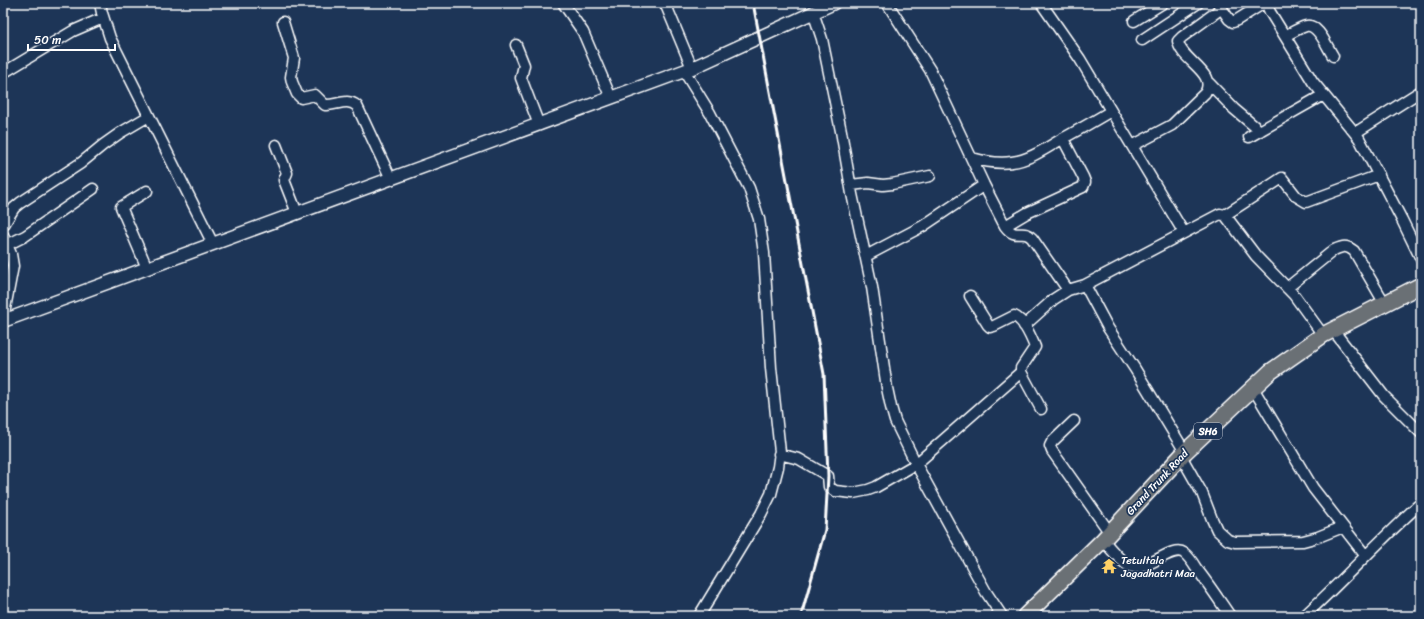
<svg xmlns="http://www.w3.org/2000/svg" width="1424" height="619" font-family="Sriracha,sans-serif">
<style>
.lines{fill:none;stroke-linecap:round;stroke-linejoin:round}
.minor-casing{stroke:#fff;stroke-width:13}
.tertiary-casing{stroke:#fff;stroke-width:15}
.primary-casing{stroke:#fff;stroke-width:18}
.minor{stroke:#1d3557;stroke-width:10}
.tertiary{stroke:#1d3557;stroke-width:12}
.primary{stroke:#6b6f75;stroke-width:15}
.rail{stroke:#fff;stroke-width:3}
.labels{text-anchor:middle;stroke-width:3.5;stroke-linejoin:round;paint-order:stroke}
.shield{fill:#1d3557;stroke:#bbc2cd;stroke-width:1}
.shield-label{font-size:10px;font-weight:bold;fill:#fff}
.street-label{font-size:11px;fill:#fff;stroke:#1d3557}
.poi-label{font-size:11px;fill:#fff;stroke:#1d3557;text-anchor:start}
</style>
<rect width="100%" height="100%" fill="#1d3557"/>
<filter id="ink" filterUnits="userSpaceOnUse"><feTurbulence type="fractalNoise" baseFrequency=".025" numOctaves="2"/><feDisplacementMap in="SourceGraphic" scale="8" xChannelSelector="R" yChannelSelector="G"/><feConvolveMatrix kernelMatrix="1 2 1 2 8 2 1 2 1" color-interpolation-filters="sRGB"/></filter>
<g filter="url(#ink)">
<g class="lines">
<defs>
<path id="minor" d="M100 3 102 13 110 38 213 244
M563 3 583 32 611 98
M665 3 692 68
M887 3 930 70 984 185 1005 226C1016 241 1023 228 1032 238L1068 290
M1041 3 1080 59 1184 233
M1218 3 1229 19 1233 22 1237 20 1264 3
M1268 3 1267 5 1270 12 1313 82 1359 138 1402 220 1421 259
M813 12 822 39 841 131 852 194 872 287 887 388 891 407 895 421 916 464 986 592 1002 616
M1134 21 1163 3
M283 22 294 58 291 77 292 82 297 94 301 98 315 95 325 105C336 106 347 97 357 106L391 179
M1285 36C1291 33 1299 28 1306 26 1318 23 1327 47 1333 56
M1142 40 1198 3
M516 45 524 65 521 78 539 125
M684 71 710 113 749 188 759 219 764 253 771 368 780 452 778 467 771 494 761 514 699 616
M3 73 73 31 103 18
M1209 83 1234 109 1260 131
M1355 133 1421 91
M1249 137 1323 95
M276 145 287 173 284 180 297 213
M1132 146 1172 125 1205 93C1218 73 1180 60 1178 41L1182 37 1222 8
M972 158C986 162 999 164 1012 162 1029 160 1045 149 1060 140 1077 131 1094 121 1111 111
M851 185 868 183 883 185 892 184 930 176
M147 191 121 207 147 268
M1225 215 1282 178 1296 196 1306 202 1379 175
M3 226 14 208 20 203 81 163 103 145 120 133 149 116
M1005 226 1027 213 1083 187 1085 182 1083 177 1063 139
M3 235 11 254 13 266 3 319
M7 245 25 236 93 189
M866 256 923 226 984 185
M1085 285 1108 328 1135 369 1185 452
M1287 288 1334 250C1343 246 1346 245 1354 251L1385 304
M970 296 988 325 990 327 994 326 1014 316C1024 320 1031 337 1035 347L1021 368V372L1041 409
M1024 326 1054 299 1068 290 1085 285 1220 214 1225 215 1256 256 1294 295 1323 335
M1333 330 1384 396 1421 433
M1253 388 1313 488 1365 555
M1074 421 1052 442 1050 446 1052 451 1110 533
M779 454 799 459 828 476 829 487 835 491 853 493 868 490 876 487 916 464 1021 372
M1181 456 1202 493 1212 519 1217 530 1228 540 1235 542 1303 541 1318 537 1343 527
M1103 540C1110 548 1121 562 1129 566 1146 574 1171 544 1184 553 1189 557 1193 563 1196 568 1208 583 1219 600 1230 616
M1304 616C1344 580 1380 539 1421 503"/>
<path id="tertiary" d="M3 321 692 68 834 3"/>
<path id="primary" d="M1025 616 1103 540 1185 452 1270 372 1323 335 1421 285"/>
</defs>
<use href="#minor" class="minor-casing"/>
<use href="#tertiary" class="tertiary-casing"/>
<use href="#primary" class="primary-casing"/>
<use href="#minor" class="minor"/>
<use href="#tertiary" class="tertiary"/>
<use href="#primary" class="primary"/>
<path class="rail" d="M753 3 824 374 828 476 825 530 801 616"/>
</g>
</g>
<defs>
<symbol id="temple-bare" viewBox="-9 -9 18 18"><path d="M0-6L5-2H3V0L6.5 2.5H4V6H1.5V3h-3V6H-4V2.5H-6.5L-3 0V-2H-5Z" fill="#ffd166" stroke="#1d3557" stroke-width="2.5" paint-order="stroke"/></symbol>
</defs>
<g fill-rule="evenodd">
<use href="#temple-bare" x="1098" y="555" width="22" height="22"/>
</g>
<g class="labels">
<rect class="shield" x="1194" y="423" width="28" height="16" rx="3"/>
<g class="shield-label">
<text x="1208" y="435">SH6</text>
</g>
<g class="street-label">
<text transform="translate(1157 482) rotate(-47)" y="4">Grand Trunk Road</text>
</g>
<g class="poi-label">
<text x="1121" y="564">Tetultala<tspan x="1121" dy="13">Jagadhatri Maa</tspan></text>
</g>
</g>
<rect width="1424" height="619" fill="none" stroke="#1d3557" stroke-width="16"/>
<rect x="8" y="8" width="1408" height="603" fill="none" stroke="#fff" stroke-width="1.5" filter="url(#ink)"/>
<path d="M28 44v6h87v-6" fill="none" stroke="#ffffff" stroke-width="2"/>
<text x="34" y="44" font-size="12" fill="#ffffff" stroke="#1d3557" stroke-width="3" paint-order="stroke">50 m</text>
</svg>
